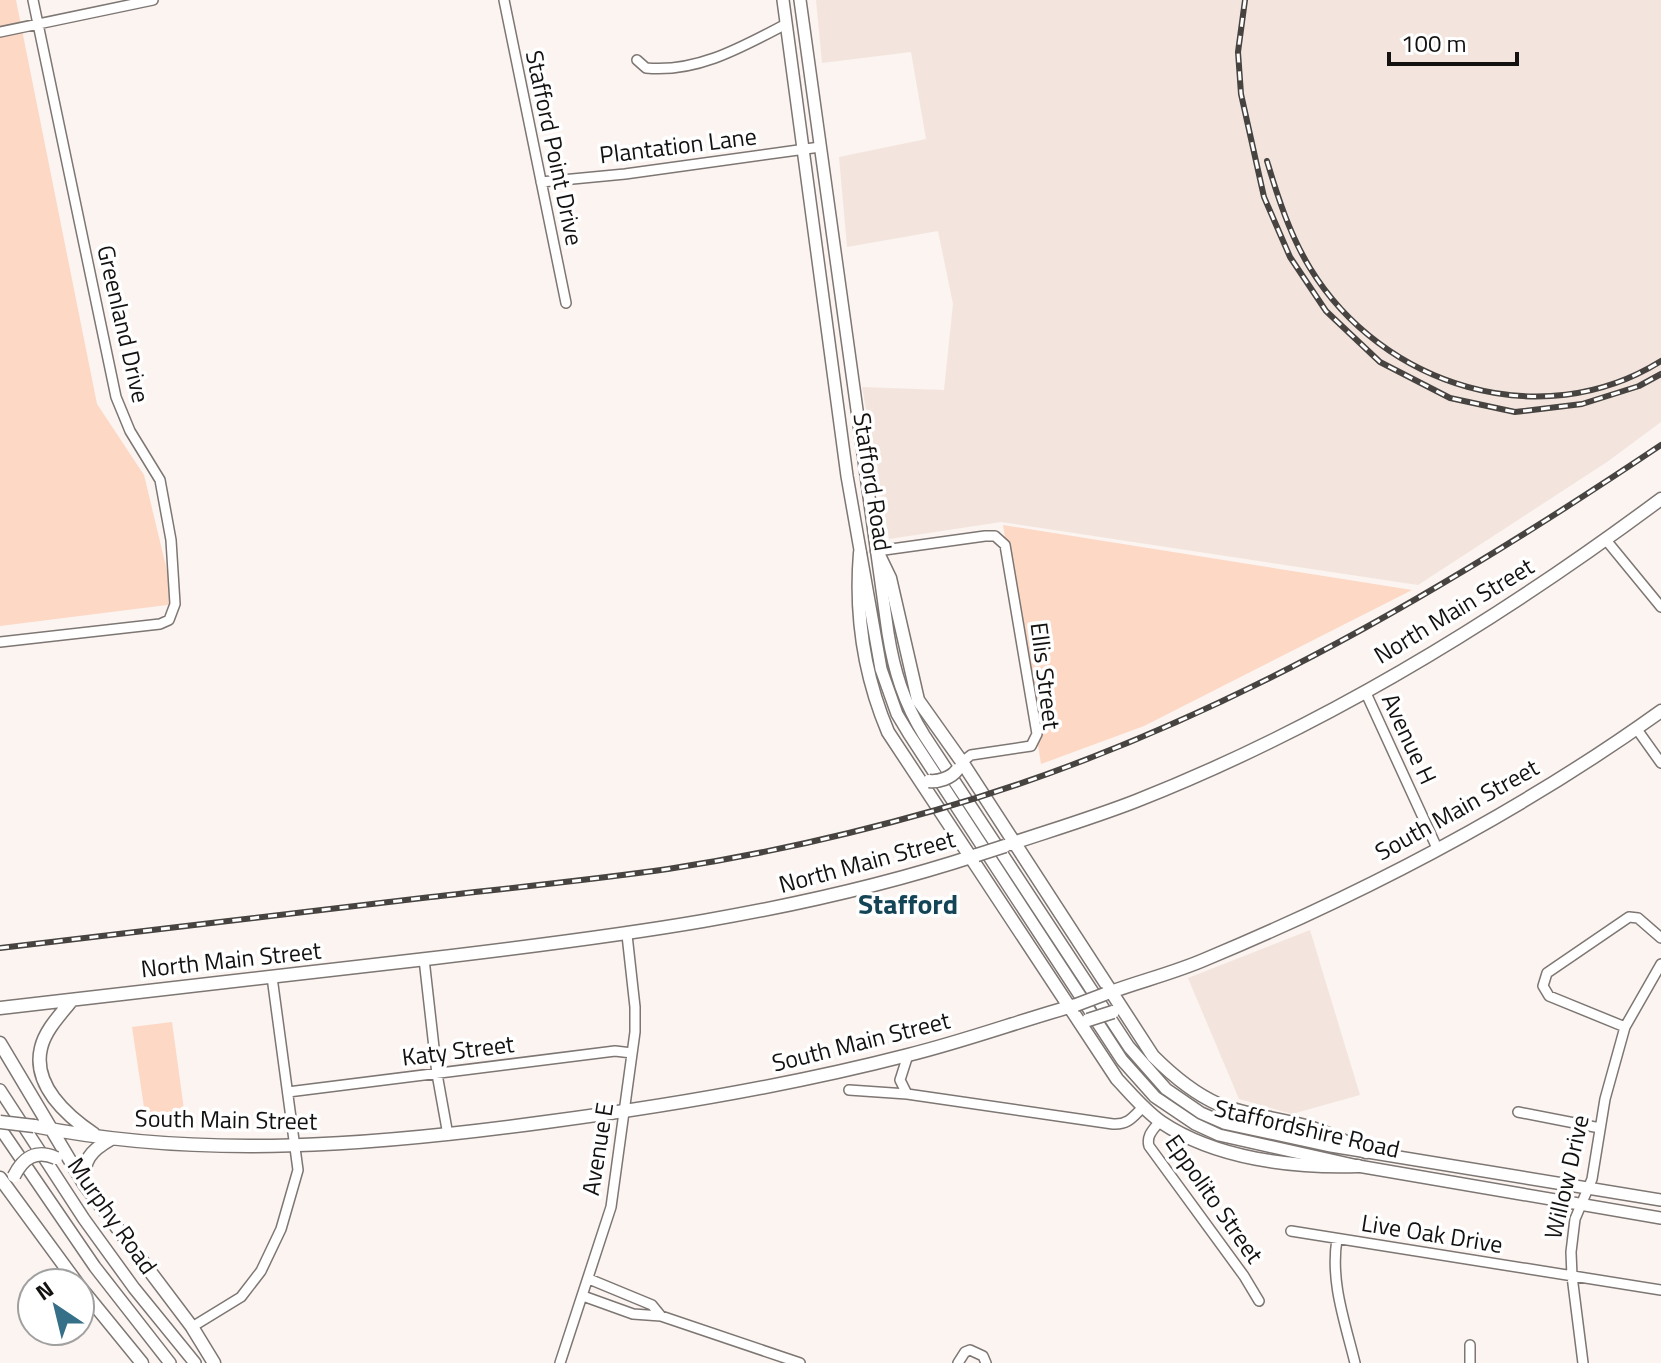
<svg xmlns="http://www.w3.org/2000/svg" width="1661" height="1363" font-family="'Titillium Web',sans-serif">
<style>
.built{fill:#f3e5dd}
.green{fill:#fcd8c5}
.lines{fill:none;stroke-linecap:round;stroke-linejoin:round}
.minor-casing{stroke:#7d7673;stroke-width:12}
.major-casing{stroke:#7d7673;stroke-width:14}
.highway-casing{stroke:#7d7673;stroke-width:15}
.minor{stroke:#fff;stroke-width:9}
.major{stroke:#fff;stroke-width:11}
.highway{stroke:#fff;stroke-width:12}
.rail-casing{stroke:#464341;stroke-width:6}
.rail{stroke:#fff;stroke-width:3;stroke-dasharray:9;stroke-linecap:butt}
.highway-bridge-casing{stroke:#7d7673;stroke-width:15;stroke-linecap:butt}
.highway-bridge{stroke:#fff;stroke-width:12}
.labels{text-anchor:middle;stroke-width:7;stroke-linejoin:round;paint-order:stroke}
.street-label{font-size:24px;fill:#141211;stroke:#fff}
.quarter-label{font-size:28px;font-weight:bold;fill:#144557;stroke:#fff}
</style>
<rect width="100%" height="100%" fill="#fbf4f0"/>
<path class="built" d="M816 0H1661V422L1607 462 1418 585 1001 522 889 539 862 387 944 390 953 304 938 231 847 247 839 157 926 139 911 52 822 63Z
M1310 930 1360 1095 1292 1114 1239 1099 1188 978Z"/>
<path class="green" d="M0 0H16L97 404 144 475 175 604 0 626Z
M1003 525 1412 590 1144 726 1041 764Z
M172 1022 185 1117 145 1114 132 1027Z"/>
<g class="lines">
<defs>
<path id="minor" d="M504 0 566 303
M0 32 153 0
M637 60 646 68C697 73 742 47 786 24
M541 182 625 174 820 147
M1606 540 1661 607
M877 551 985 536H995L1005 545 1037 734 1031 746 971 755 962 762
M0 642 160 624 169 620 175 604 171 540 160 480 130 431 116 397 33 0
M1365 691 1437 848
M1636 728 1661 763
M424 959 437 1074 448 1135
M1625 1027 1549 996 1543 986 1547 973 1629 917 1638 918 1661 938
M849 1090 907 1094 1113 1124C1128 1125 1133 1117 1143 1107
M288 1092 615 1051 632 1053
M907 1094 900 1080 908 1055
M1518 1112 1600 1128
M1160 1121C1154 1129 1146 1135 1149 1146L1244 1276 1259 1301
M1291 1231 1661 1290
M1337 1239C1330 1282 1345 1322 1355 1363
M589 1279 652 1305 661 1316
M583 1296 633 1314 661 1316 800 1363
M192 1327 241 1297 261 1271 281 1229 298 1170 272 977
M1470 1345V1363
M560 1363 611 1207 635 1032V1007L627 935
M958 1363 965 1352 970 1350 983 1356 986 1363
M1583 1363 1572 1276 1571 1252 1575 1219 1592 1179 1605 1099 1625 1027 1661 964"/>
<path id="major" d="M783 0 847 476 881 669 897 714 909 734 1122 1060 1155 1097 1195 1124 1219 1135 1358 1166 1661 1218
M800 0 888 633C894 671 904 703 924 735L1129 1047 1166 1089 1201 1113 1224 1123 1331 1146 1661 1200
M0 1090 84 1219 134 1288 195 1363
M0 1128 95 1267 170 1363"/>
<path id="highway" d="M877 551 890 578 918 700 962 762 1153 1056C1172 1075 1193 1093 1218 1104 1247 1116 1279 1118 1309 1127 1329 1133 1347 1142 1366 1152
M860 553C855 614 864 675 888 732L1117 1079C1131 1094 1144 1110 1161 1122 1216 1159 1293 1168 1358 1166
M1010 844C1052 830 1095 817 1136 801 1324 727 1500 619 1661 499
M1108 993C1140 981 1174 973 1206 959 1364 893 1522 811 1661 711
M72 1000C61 1014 45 1030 41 1048 32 1085 67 1116 94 1134
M0 1008C142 992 284 976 426 959 612 937 797 914 977 855
M0 1043 84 1184 192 1327 214 1363
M34 1126C203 1160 377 1145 546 1122 668 1106 788 1086 908 1055 965 1041 1019 1021 1076 1005
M0 1178 77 1283
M84 1184C83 1160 90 1151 111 1139
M80 1287 142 1363"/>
</defs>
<use href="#minor" class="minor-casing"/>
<use href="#major" class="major-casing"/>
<use href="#highway" class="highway-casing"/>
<use href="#minor" class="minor"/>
<use href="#major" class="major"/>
<use href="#highway" class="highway"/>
<defs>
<path id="rail" d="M1245 0 1238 52 1241 94 1264 197 1290 257 1326 311 1380 362 1450 398 1515 412 1582 404 1639 386 1661 374
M1267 161C1278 198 1290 235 1310 268 1382 386 1541 436 1661 361
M0 948C144 931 287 914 431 897 510 888 590 880 668 869 759 855 848 835 936 810 1199 735 1436 596 1661 445"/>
</defs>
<use href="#rail" class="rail-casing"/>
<use href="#rail" class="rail"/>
<defs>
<path id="highway-bridge" d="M929 781C939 782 951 778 957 770
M977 855 1005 846
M1076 1005 1105 994
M1088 1020 1113 1012
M0 1122 34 1126
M14 1176C23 1158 36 1149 56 1158"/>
</defs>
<use href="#highway-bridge" class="highway-bridge-casing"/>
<use href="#highway-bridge" class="highway-bridge"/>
</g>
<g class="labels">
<g class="street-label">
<text transform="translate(678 146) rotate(-7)" y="8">Plantation Lane</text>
<text transform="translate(554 148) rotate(78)" y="8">Stafford Point Drive</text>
<text transform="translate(123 324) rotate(77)" y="8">Greenland Drive</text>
<text transform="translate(872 482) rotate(81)" y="8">Stafford Road</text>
<text transform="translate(1454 611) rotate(-31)" y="8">North Main Street</text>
<text transform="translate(1045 676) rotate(83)" y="8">Ellis Street</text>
<text transform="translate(1409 739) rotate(65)" y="8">Avenue H</text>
<text transform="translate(1457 810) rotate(-29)" y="8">South Main Street</text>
<text transform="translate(867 862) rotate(-15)" y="8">North Main Street</text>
<text transform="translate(231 960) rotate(-6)" y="8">North Main Street</text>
<text transform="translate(861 1042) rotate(-14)" y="8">South Main Street</text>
<text transform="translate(458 1051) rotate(-7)" y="8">Katy Street</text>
<text transform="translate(226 1120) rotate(1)" y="8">South Main Street</text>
<text transform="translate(1307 1129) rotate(13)" y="8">Staffordshire Road</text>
<text transform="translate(598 1149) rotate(-81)" y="8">Avenue E</text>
<text transform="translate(1567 1177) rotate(-77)" y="8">Willow Drive</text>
<text transform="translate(1214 1199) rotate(55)" y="8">Eppolito Street</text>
<text transform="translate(112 1216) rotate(55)" y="8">Murphy Road</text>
<text transform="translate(1432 1234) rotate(9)" y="8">Live Oak Drive</text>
</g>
<g class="quarter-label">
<text x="908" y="914">Stafford</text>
</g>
</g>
<g transform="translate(56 1307) rotate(325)"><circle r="38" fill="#ffffff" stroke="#a1a0a0" stroke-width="2"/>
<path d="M0-6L14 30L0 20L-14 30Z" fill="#356f88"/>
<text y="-12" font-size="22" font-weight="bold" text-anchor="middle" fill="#141211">N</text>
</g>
<path d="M1389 52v12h128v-12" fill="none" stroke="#141211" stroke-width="4"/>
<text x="1401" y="52" font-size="24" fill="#141211" stroke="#ffffff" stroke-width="6" paint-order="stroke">100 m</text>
</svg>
